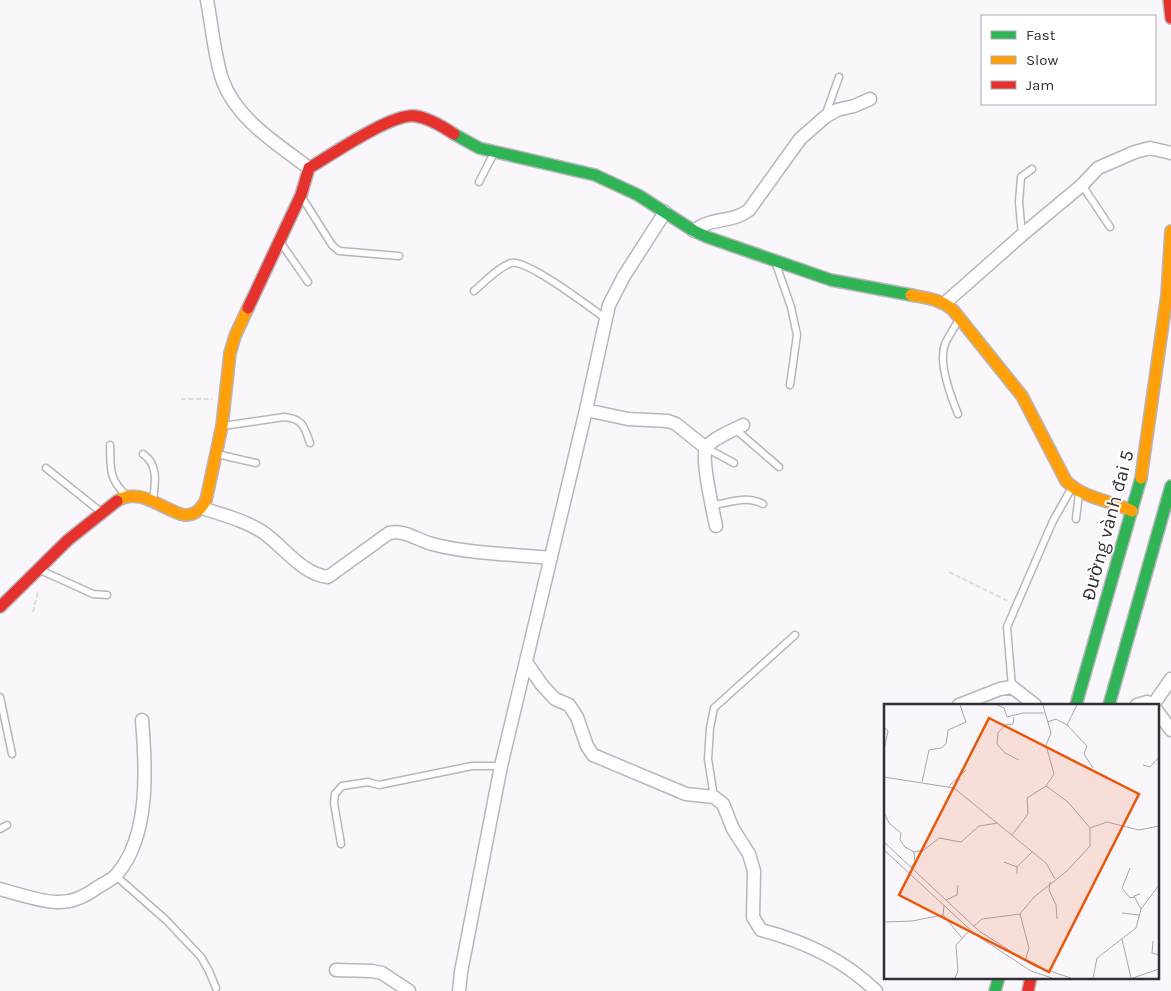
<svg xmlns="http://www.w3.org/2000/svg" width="1171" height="991" font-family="Karla,sans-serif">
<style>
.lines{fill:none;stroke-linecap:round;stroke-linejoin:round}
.lane-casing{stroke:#b8b5bb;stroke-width:9}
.street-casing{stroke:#b8b5bb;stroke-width:15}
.fast-casing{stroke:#b8b5bb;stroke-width:14}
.slow-casing{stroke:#b8b5bb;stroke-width:14}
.jam-casing{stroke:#b8b5bb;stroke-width:14}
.path{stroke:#dedcdf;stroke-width:2;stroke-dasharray:5 2.5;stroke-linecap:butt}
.lane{stroke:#fefeff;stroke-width:6}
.street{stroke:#fefeff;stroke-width:12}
.fast{stroke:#30b455;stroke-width:11}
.slow{stroke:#ff9f0a;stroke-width:11}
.jam{stroke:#e5322d;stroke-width:11}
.labels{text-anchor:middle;stroke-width:4;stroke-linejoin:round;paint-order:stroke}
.street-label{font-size:19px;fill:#322e35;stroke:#fff}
.inset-road{fill:none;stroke:#a9a6ac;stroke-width:1}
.view{fill:#e8590c;fill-opacity:0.15;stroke:#e8590c;stroke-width:2.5}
.inset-edge{fill:none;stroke:#322e35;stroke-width:2.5}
</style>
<rect width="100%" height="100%" fill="#f9f6fc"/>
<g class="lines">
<defs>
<path id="lane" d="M825 116 839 77
M479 182 494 153
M1082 185 1110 227
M303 199 332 245 339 251 399 256
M1022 235 1019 202 1021 177 1032 169
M281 243 308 282
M776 264 791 307 797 335 790 385
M474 291C485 282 497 268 511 263 527 259 591 308 606 319
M958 414C951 397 938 362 945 344 949 335 955 327 959 319
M223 426 284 417C303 419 304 426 310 443
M735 429 779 467
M110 445C111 468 108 478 126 495
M706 448 734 463
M143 454C159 465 155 483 153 501
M217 454 256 463
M46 468 101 512
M712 505C731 503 745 495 763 504
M1076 519 1079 493
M40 570 93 594 107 595
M1012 687 1007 627 1053 521 1071 489
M0 697 12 754
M714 797 708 759 710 728 714 708 795 635
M0 829 7 825
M341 844 334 803 335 794 342 786 368 782 379 785 472 766H501
M116 876 166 920 201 957 209 971 216 988"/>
<path id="street" d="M207 0C212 26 214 54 222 79 236 119 276 143 309 168
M694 231C710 217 733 223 749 210L800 139 825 117 837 110 854 106 870 99
M945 303 1022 235 1082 185 1098 168 1135 152 1150 148 1171 153
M586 410 628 419 668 421 676 424 706 448
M202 508C223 515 247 521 264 533 285 548 302 574 328 577L389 533C404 529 417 540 432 544 470 554 512 554 551 558
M716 526C713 511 701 459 706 448 711 439 734 430 743 425
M526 662 542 685 555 699 569 705 577 717 587 746 593 755 686 794 714 797 723 804 733 829 749 854 754 871 753 917 761 930C804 941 844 960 876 991
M959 705 1000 689 1012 687 1035 705
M1137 705 1147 702 1152 705
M1153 705 1171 679
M1157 711 1171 730
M0 889C14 893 42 902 56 902 71 903 86 896 98 887 104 883 112 880 117 874 150 836 146 767 142 720
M336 970 372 971 382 973 409 991
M459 991 461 972 501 766 586 410 609 305 624 276 665 212"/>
<path id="fast" d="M454 134 479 148 595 175 638 195 694 231 707 237 831 280 911 295
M1076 705 1141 478
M1109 705 1171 486
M995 991 999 977"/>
<path id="slow" d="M911 295C927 298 940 299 953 310L1022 396 1066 481C1084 499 1110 500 1132 511
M1141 478 1167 295 1171 231
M117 501C139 486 163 510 184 515 196 515 200 510 206 500L222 426 230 353 235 336 248 308"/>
<path id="jam" d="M1169 0 1171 18
M248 308 301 195 309 168C331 155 392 113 415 116 429 118 442 126 454 134
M0 607 68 540 117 501
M1028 991 1031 977"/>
</defs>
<use href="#lane" class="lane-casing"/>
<use href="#street" class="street-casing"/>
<use href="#fast" class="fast-casing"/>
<use href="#slow" class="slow-casing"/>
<use href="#jam" class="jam-casing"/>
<path class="path" d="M181 399H212
M949 572 1010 602
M33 612 38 591"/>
<use href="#lane" class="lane"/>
<use href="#street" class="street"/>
<use href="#fast" class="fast"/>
<use href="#slow" class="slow"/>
<use href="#jam" class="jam"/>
</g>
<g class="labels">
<g class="street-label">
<text transform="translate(1107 525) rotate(-75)" y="7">Đường vành đai 5</text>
</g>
</g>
<g transform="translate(884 704)">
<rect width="275" height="275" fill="#f9f6fc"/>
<path class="inset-road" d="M113 1 120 4 123 13 139 9H160M130 13 129 20 121 21 114 29 113 40 121 49 135 56M163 18 172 15 183 21 203 42 200 50 209 64M183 21 193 1M0 23 4 27 0 45M259 61 266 63 275 53M0 73 70 84 162 159 171 175M38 78 45 46 57 44 62 40 64 26 82 18 76 1M65 82 82 66M0 109 5 119 17 129 16 136 21 143 30 148 31 158 27 163M206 124 223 118 255 126 275 122M128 131 144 110 143 94 162 82M0 138 95 227 150 262 187 274M0 146 92 231 147 267 168 274M30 148 40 146 55 134 77 138 95 122 114 119M120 158 133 163V170M133 163 148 148M246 164 238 184 246 194 251 193M166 178 165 186 172 201 173 215M256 190 250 192 257 205M62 196 73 191 74 181M238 209 255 211M136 210 145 244 141 257M59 211 78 234M0 218 28 217 59 211 60 201M90 222 98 215 136 210 150 193 183 167 206 142V124L184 98 162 82 170 70 162 41 167 29 159 1M238 235 247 274M269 237 268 249 275 251M71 274 74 267 72 241 86 226M209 274 213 254 252 224 257 205 275 181M249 274 275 265"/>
<path class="view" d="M105 14 255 90 165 268 15 191Z"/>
<rect width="275" height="275" class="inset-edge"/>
</g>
<rect x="981" y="15" width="175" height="90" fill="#ffffff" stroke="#adabae"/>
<rect x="991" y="31" width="25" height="8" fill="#30b455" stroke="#adabae"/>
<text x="1026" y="40" font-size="15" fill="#322e35">Fast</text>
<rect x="991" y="56" width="25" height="8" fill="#ff9f0a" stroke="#adabae"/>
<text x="1026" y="65" font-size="15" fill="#322e35">Slow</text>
<rect x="991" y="81" width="25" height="8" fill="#e5322d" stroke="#adabae"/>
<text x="1026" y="90" font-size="15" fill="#322e35">Jam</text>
</svg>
